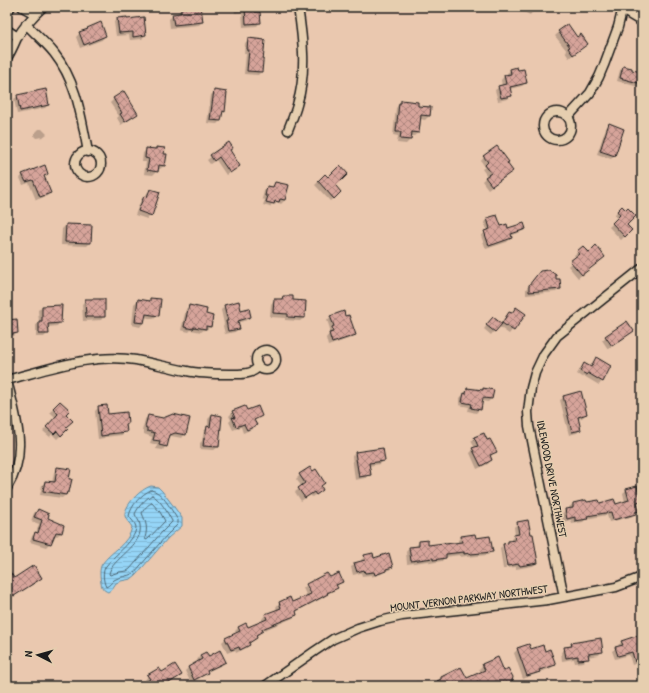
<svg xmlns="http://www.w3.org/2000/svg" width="649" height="693" font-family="'Patrick Hand',sans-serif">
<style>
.water{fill:url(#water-rules);stroke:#658b9f}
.shadow{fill:#0003}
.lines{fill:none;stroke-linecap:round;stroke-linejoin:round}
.shore{stroke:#4c6674;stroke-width:1}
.building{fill:url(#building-cross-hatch);stroke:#1c1c1c}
.minor-casing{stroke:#1c1c1c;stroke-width:11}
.minor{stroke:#e6ceaf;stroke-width:8}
.labels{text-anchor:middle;stroke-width:3;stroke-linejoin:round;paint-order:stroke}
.street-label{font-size:11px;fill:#1c1c1c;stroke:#e6ceaf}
</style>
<defs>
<pattern id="water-rules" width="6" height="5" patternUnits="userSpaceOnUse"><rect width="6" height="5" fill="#95d5f7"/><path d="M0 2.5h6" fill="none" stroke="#80b6d3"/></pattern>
<pattern id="building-cross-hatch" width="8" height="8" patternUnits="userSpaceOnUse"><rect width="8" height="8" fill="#d6a49a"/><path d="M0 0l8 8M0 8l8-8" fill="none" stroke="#ad857d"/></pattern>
</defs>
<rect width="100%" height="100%" fill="#eac8af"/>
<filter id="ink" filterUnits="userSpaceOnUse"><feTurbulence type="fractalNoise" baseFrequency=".025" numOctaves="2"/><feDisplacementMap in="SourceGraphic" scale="8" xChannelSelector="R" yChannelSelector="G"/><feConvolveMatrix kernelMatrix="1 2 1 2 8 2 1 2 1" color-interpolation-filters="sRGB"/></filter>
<g filter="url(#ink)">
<path class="water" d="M151 486 158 487 162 491 172 504 182 518V526L168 538 136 575 131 579 121 581 116 583 112 589 108 592C103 590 102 588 101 583 100 577 99 569 102 564 111 551 129 544 132 527 130 523 126 521 125 516 124 505 141 489 151 486Z"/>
<path class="shadow" d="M200 7 202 22 199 25 170 28 169 19 173 15 178 14V13L181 9Z
M234 7H254L255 13 260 22 257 26 243 27 242 12 235 13Z
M514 7H535L533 11 530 15Z
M118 18 126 20 145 35 142 39 130 40 129 35 116 36 114 22Z
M567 25 583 47 569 58 565 52 567 51 555 36Z
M88 28 105 36 102 40 80 48 76 37 80 33 85 32Z
M249 39 261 72 258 75 244 74 246 54H244L245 43Z
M624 67 631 70 642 74V88L617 81 620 70Z
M511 70 526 82 522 86 510 89 511 95 508 99 498 101 495 90 499 87 502 86 501 80 504 76H508L507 73Z
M214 92 224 111 221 114 220 121 217 124 207 123 211 95Z
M124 93 137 114 133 117 121 125 117 118 119 116 110 103 114 99Z
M18 96 48 105 45 108 17 114 14 99Z
M401 101 417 107 430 108 429 116 425 120 420 119 418 133 414 136H410V140L406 144 397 143 398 136 393 135 396 108Z
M609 125 614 155 611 159 597 154 606 128Z
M39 129H42L47 134 43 137 36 138 34 136 35 133Z
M229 143V151L235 169 226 175 216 160 210 164 207 160Z
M157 148 163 155 164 166 160 169H157V171L153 175 144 174 146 162H142L143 153 147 149 154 150Z
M484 157 506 164 508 174 488 189 482 181 487 176 482 169 485 167 481 161Z
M47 174 44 177 50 192 47 196 36 200 29 183 23 185 20 178 23 175Z
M325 175 340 192 330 201 315 185Z
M275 183 288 186 285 200 281 204 277 202 275 205 272 204 270 207 263 205 265 200 262 199 264 191 268 187 271 188Z
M642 188V195L639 192Z
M151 190V215L147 219 135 215 141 200 144 197H146L147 193Z
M622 207 626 225 631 230 621 240 609 227 618 219 614 215Z
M487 219 500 227 508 229 525 228 521 232 510 236 511 238 507 242 486 249 481 236 487 231 484 222Z
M66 225 90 243 87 246 61 245 62 229Z
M578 252 588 253 604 257 578 278 568 266 576 258 574 255Z
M537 276 555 280 560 289 556 292 526 295V289Z
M283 297 292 301 304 318 300 321 285 320V318L270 317 271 304 274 300H279Z
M151 299 158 315 154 319 144 317 143 323 140 327 132 325 134 304 138 300 148 301Z
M86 300 104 316 101 320 83 321 82 304Z
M189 306 205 315 210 327 206 330H204L201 332 191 330 189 332 181 330 186 309Z
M225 306 241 311 250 317 247 320 237 323 239 328 235 332 225 334 223 326 224 324 221 310Z
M42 307 60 322 57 326 48 327V333L44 337H36V325L39 323 38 310Z
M516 308 525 314 509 334 498 326 491 335 484 329 489 322 500 324 506 316 509 313 511 314Z
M7 316H8L9 321 17 333 14 336 7 337Z
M331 317H345L355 335 351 338 328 346 326 338 329 334V331L330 329 327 320Z
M633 331 629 334 608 349 602 340 606 337Z
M596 359 602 381 599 385 584 376 583 378 577 374 581 368 584 364 590 367 593 362Z
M468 389 481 391 483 389 491 399 488 402 482 401 480 409 476 413 468 411 469 407 459 405 460 398Z
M564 397 586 414 582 418 577 419 580 430 577 433 569 435 560 400Z
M60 402 64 414 65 427 67 429 57 439 52 434 50 437 43 431 56 418 50 412Z
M99 407 107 415 127 424 125 426V431L122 435 105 437 104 438 98 439 95 411Z
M233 412H246L261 416 254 421 256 425 252 429 243 433 241 427 233 430 229 422 231 420 229 416Z
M212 415 218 447 214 450 200 449V443L202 441 204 431 208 427V419Z
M148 416 185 434 182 438 171 436 169 437 166 446 163 450 156 449 157 445 150 443 152 437 144 434V431H142L145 419Z
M475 438 487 442 495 452 490 457 491 460 488 464 477 469 470 453 475 448 471 441Z
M355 453 384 461 380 464 369 466 370 475 366 478 355 480 352 456Z
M58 468 68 479 69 492 62 498 40 495 42 485 45 482 52 483 54 472Z
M300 475 320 487 322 490 312 497 310 495 301 501 295 492 302 487 296 479Z
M642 485V497L639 498 640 501 636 504 638 510 631 517 609 522 607 515 586 519 583 522 572 524 571 520 563 522 562 514 565 510 570 509 569 507 573 504 615 505 625 502 623 493 626 490Z
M38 510 61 533 57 536 54 535 50 543 46 547 30 542 32 536 36 533 39 524 31 521 34 513Z
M518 523 537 563 533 566 516 569V567L508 568 504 546H502L506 569H503L500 548 503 545 511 542V539L515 535 514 527Z
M474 535 475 540 492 551 488 555 467 557V556L460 557V555L445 557 442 561 430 563 429 561 407 564 406 552 409 548 416 547V546L419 542 427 546 458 543V540L461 537Z
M365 556 373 559 392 567 389 570 385 571 381 574 371 577V575L362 576 361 573 353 575 351 567 355 564 362 562 361 560Z
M7 577 13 579 41 578 37 582 10 599 7 594Z
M329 579 342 582 336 587 337 588 333 591 327 594 323 598 295 612 296 615 293 618 262 631 258 635 255 636 256 638 249 644V645L246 648 236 653 235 650 227 653 222 642 225 639 237 634 235 631 239 627 248 629 263 622 262 619 265 615 277 610 276 607 279 603 290 599 291 603 307 597 303 588 306 586 312 599Z
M642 635V660L640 662 632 665 629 655 615 659 612 651 616 648 619 647 618 645 622 642Z
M572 644 602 651 599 655 587 657V658L584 662 575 663 574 659 562 661 561 652Z
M518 649 544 652 555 664 551 668 523 679 514 653Z
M206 653 208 657 225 662 222 665 207 672 203 676 191 683 185 671 188 668 198 662 197 660 200 656Z
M483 665 504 672 510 686H475L474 684 470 686H435L434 685 441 678 466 679 481 672 479 669Z
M181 675 177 678 165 686H142L147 683 145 680 148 676Z
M418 681 421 686H401L408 682 409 684Z
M133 682 136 686H123Z"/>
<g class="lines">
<path class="shore" d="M151 490C162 491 170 508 176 517L178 520V524L166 536 134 573C127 577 120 576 114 580 111 583 110 585 106 587 103 581 102 571 106 566 113 556 125 549 132 538 134 535 136 531 136 527 135 522 131 520 129 516 131 506 141 494 151 490Z
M152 495C161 500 167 512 172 521V522L162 532 130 569 127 571 119 572 110 575 109 574C111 559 144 546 140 525 140 521 136 518 135 514 138 507 145 499 152 495Z
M152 503 160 512 165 521 148 539 146 540 145 538C148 527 146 523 142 513 144 509 148 504 152 503Z"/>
</g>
<path class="building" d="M190 7H201L203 22 174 25 172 14 181 13V8Z
M245 7H255V12H260L261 23 246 24Z
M127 17V19L144 17 146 35 133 37V32L119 33 117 18Z
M101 22 106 36 84 45 79 32 88 29 87 28Z
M568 24 577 37 581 34 588 44 573 55 568 48 570 47 558 31Z
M248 38 265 40 262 72 247 71 249 50H247Z
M623 66 632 68V70L642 72V84L620 78Z
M517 67 518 70 524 69 527 83 510 87 512 96 501 98 498 86 506 84 504 75 511 74 510 69Z
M46 89 49 105 20 111 17 95Z
M214 90 227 92 225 112 223 111 221 121 210 120Z
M124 91 138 114 125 122 120 114 122 113 113 98Z
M401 100 418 102V106L431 107 430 116 421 115 419 133 412 132 411 140 400 139 401 132H396L399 103H401Z
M609 123 624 129 615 156 600 151Z
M229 142 233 148 230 150 240 166 230 173 219 157 214 161 210 155Z
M497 146 509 162 507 163 513 171 492 186 485 177 491 173 485 165 488 162 483 156Z
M156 147 165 148 164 154H167L165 166 159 165 158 172 147 170 149 159 145 158 146 148 156 149Z
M45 165 48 174 44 176 51 193 40 197 33 180 26 182 22 174Z
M340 165 348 174 336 186 341 192 334 199 318 181 325 174 328 177Z
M275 182 289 185 285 200 280 199 279 202 275 201 274 204 266 202 268 196H265L267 186 273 187Z
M150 189 160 192 152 216 138 211 144 196 147 197Z
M622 206 626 210 628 208 636 216 627 225 632 230 625 237 612 223 620 215 617 211Z
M497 215 501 226 507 224 508 228 524 223 526 229 511 234 512 238 489 246 484 231 490 229 487 218Z
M66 224 92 225 91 243 65 242Z
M596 245 605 257 582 275 570 261 579 254 577 251 583 246 589 252Z
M549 270 556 275V279H560L561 289 529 292V285L540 271Z
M283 296H293V300L306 301 305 318 288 317V314L273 313 274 299H282Z
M150 298 161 299 159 316 146 314 144 323 135 322 138 299 150 301Z
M85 299H105V317H86Z
M239 301 241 310 249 308 251 317 238 321 240 329 228 331 226 321H228L224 305Z
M62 305 61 323 48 324 49 334H39V321H42V306Z
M189 305 207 309 206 314 213 316 211 327 206 326V329L194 327 193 329 184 327Z
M516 307 526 314 514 331 502 323 509 312 512 313Z
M344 311 345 316 349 315 356 335 332 343 329 333 333 332 332 327 334 326 330 316Z
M493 317 502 324 495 332 486 325Z
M17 319 18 333 7 335V320Z
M627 321 634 331 612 346 605 336Z
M596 357 611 366 603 382 588 373 587 375 580 371 584 363 591 367Z
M467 388 483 390V388L494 390 492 399 483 398 481 410 471 408 472 404 462 402 464 393 466 394Z
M581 391 587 414 578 417 581 430 572 432 563 396Z
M60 401 70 410 66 414 73 421 66 427 68 429 61 436 57 431 54 434 46 427 58 414 53 408Z
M107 405 108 414 127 412 128 424H126L127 432 108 434V435L101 436 98 406Z
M245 406 247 410 258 406 262 416 254 420 257 425 247 430 244 424 236 427 232 417 235 418 232 411Z
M173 414 190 418 186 435 175 433 170 435 167 447 159 445 160 441 153 440 155 433 147 431V428L145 427 148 415 163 418Z
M212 414 222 416 219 447 203 446 204 438H205L207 426 210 427Z
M484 433 487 440 490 439 497 452 490 455 492 460 481 466 472 448 478 446 474 437Z
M383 448 385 461 369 463 371 475 359 477 355 452Z
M57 467 71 469 69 479H72L69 492H67L66 495 43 491 45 481 55 482Z
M310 467 313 471 316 469 325 483 321 486 323 490 316 495 314 492 305 498 298 488 305 483 299 474Z
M637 486 641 501 637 502 639 511 635 512 636 514 613 520 611 512 587 516 588 519 575 521V517L567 519 565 509 573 508V503L586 500 587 502 599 500 600 503 614 499 616 504 629 500 626 489Z
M38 509 49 514 48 518 64 525 62 533 56 532 51 544 33 539 35 532 38 533 42 520 34 517Z
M528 520 531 534H533L538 563 520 566 519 564 507 566 503 544 508 543V541L515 540 514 535 519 534 517 522Z
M475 534 476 538 490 536 493 552 471 554 470 553 464 554V552L446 554V558L433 560V558L411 561 409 547 419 546V541L428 540V545L444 543 445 544 462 542 461 536Z
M373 553 374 558 389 553 393 567 386 569V571L375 575 374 572 365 573 364 570 357 572 354 563 365 560 364 555Z
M34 565 42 578 14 596 7 585V567L14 578Z
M327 573 330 577 339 573 343 582 336 585 338 588 327 593 328 594 296 611 297 615 262 629 263 631 256 635 257 638 249 643 250 645 240 650 239 647 231 650 225 638 240 631 238 627 246 623 248 627 267 619 265 614 281 608 279 602 290 597 292 602 311 594 306 584Z
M642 634V660L635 662 632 652 618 656 615 647 623 645 621 641Z
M601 638 603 652 588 654 589 659 578 660V656L566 658 564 647 572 646 571 643Z
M529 644 531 649 543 645 545 651 550 649 556 665 539 670 540 672 527 676 517 648Z
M220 650 226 662 207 671 208 673 194 680 188 667 202 659 200 655 206 652 209 656Z
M498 657 504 671 508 668 513 677 511 686H480L478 681 468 686H440L437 681 441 679V677L461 667 467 678 485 670 482 664Z
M175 664 182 675 164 686H141L150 679 147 675 159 668 162 672Z"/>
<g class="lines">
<defs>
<path id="minor" d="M22 7 35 14
M617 7 642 22
M7 11 11 7
M26 24C35 34 46 43 54 53 77 82 81 116 88 152
M7 30 18 37
M7 58C11 52 14 45 17 38 24 26 33 16 43 7
M543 126a14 14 0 1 1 28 0a14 14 0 1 1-28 0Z
M568 117 590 93 599 77 604 65 618 27 623 7
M288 130C291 122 295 113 297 105 307 72 303 40 298 7
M75 164a13 13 0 1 1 26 0a13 13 0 1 1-26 0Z
M256 360a10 10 0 1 1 20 0a10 10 0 1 1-20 0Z
M7 380C49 369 92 353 136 360 153 363 170 368 187 371 201 374 215 374 230 374 239 374 252 375 258 367
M7 488C29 452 16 418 7 380
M564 597 529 426 528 412 531 388 535 373 544 354 557 336 642 268
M265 686 315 651 333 639 358 628 380 621 402 616 548 600 616 587 642 577"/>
</defs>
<use href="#minor" class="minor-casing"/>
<use href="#minor" class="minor"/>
</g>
</g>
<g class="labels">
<g class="street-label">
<text transform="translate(552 479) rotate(79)" y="4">IDLEWOOD DRIVE NORTHWEST</text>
<text transform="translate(469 598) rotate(-7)" y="4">MOUNT VERNON PARKWAY NORTHWEST</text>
</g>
</g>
<rect width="649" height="693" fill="none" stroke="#e6ceaf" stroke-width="24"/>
<rect x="12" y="12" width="625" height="669" fill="none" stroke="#1c1c1c" stroke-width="1.5" filter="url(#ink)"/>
<g transform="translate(38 655) rotate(276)" stroke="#e6ceaf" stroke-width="3" paint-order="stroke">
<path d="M0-3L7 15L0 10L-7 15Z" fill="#1c1c1c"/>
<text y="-6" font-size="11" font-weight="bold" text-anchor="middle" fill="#1c1c1c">N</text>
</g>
</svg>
